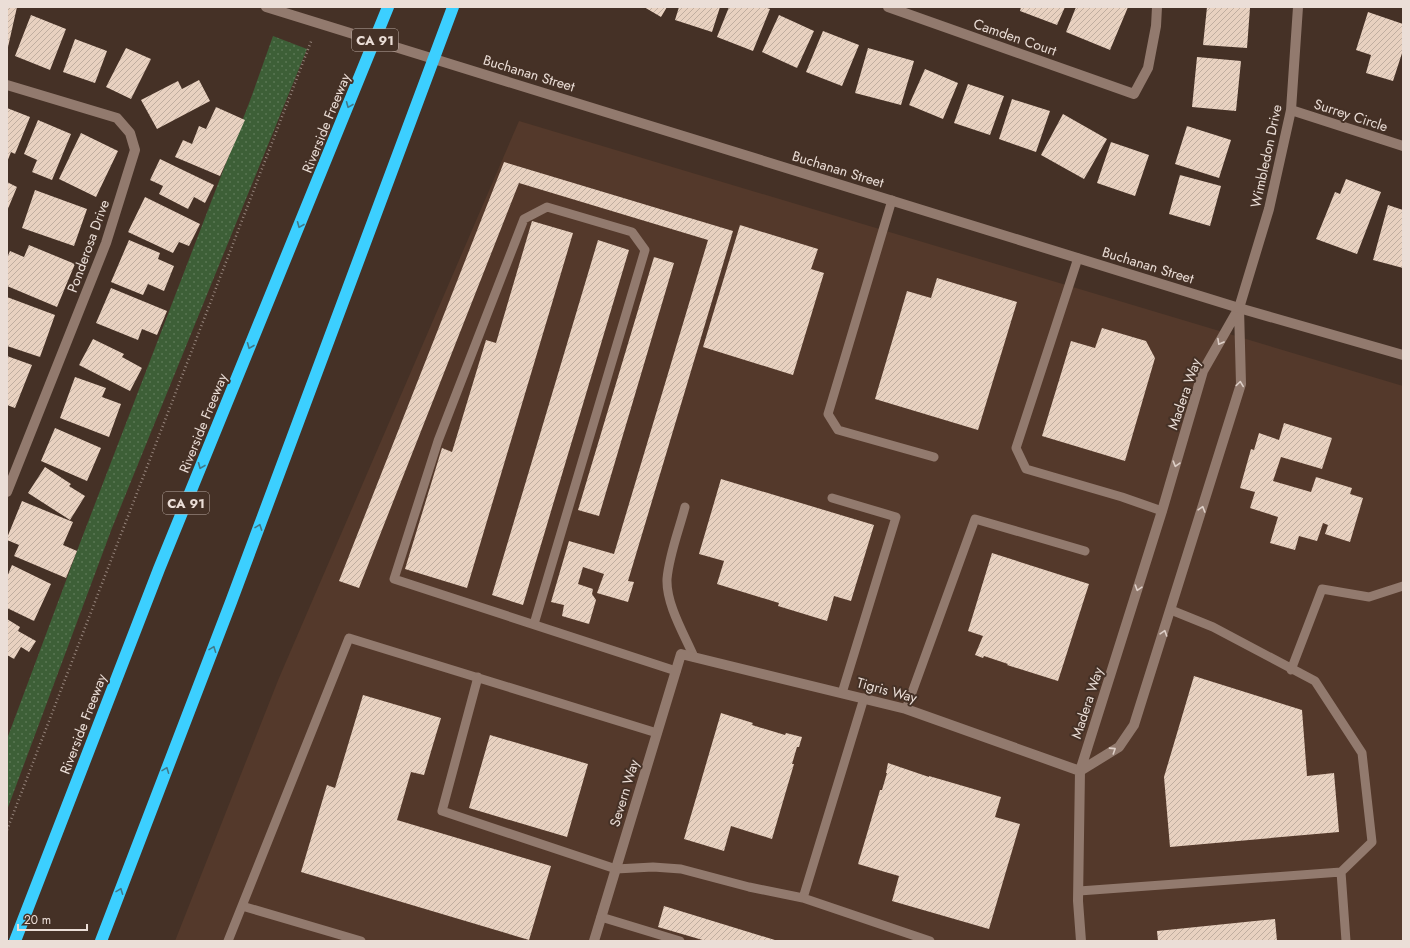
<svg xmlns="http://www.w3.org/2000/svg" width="1410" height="948" font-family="Jost,sans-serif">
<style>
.built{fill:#54392b}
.grass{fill:url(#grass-dots)}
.building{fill:url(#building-hatch)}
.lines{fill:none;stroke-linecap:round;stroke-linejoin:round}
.path{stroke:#97867d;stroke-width:2.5;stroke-dasharray:1 3;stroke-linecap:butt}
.lane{stroke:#927a6e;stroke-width:9}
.street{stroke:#927a6e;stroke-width:10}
.secondary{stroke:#927a6e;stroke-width:10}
.highway{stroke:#3ccfff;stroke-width:12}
.oneway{stroke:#417888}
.oneway2{stroke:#decfc7}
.labels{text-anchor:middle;stroke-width:4;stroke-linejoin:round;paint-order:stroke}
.shield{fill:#453126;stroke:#b9aaa2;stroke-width:1}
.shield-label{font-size:13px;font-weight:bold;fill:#ebded7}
.street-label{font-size:14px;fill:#ebded7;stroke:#453126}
</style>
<defs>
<pattern id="grass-dots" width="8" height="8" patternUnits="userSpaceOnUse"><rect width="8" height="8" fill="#3d5f37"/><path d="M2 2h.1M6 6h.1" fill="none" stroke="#597653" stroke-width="1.8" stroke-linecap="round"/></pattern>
<pattern id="building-hatch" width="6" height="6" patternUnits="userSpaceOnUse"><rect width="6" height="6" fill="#e8d1c0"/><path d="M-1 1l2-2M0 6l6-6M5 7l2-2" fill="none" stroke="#c0aea0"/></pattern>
</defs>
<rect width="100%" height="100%" fill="#453126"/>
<path class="built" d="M519 121 1403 386V941H175L279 678Z"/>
<path class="grass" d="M273 36 307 49 112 528 7 810V739L80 543 251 98Z"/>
<path class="building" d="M7 7H17L8 47H7Z
M644 7H667L661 17Z
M679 7H720L712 32 675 20Z
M729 7H764L770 9 753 51 717 37Z
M1021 7H1065L1057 25 1020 11Z
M1076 7H1128L1110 50 1066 32Z
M1207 7 1250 8 1247 48 1203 45Z
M1368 12 1403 24V50L1393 81 1366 73 1371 55 1356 50Z
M31 15 66 29 50 70 15 56Z
M779 15 814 31 797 68 762 52Z
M823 31 859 45 842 86 806 72Z
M75 39 107 51 95 83 63 72Z
M126 48 151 59 131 99 106 87Z
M868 48 914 61 901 105 855 93Z
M1197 57 1241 61 1236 111 1192 107Z
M925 69 958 83 943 119 909 105Z
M199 80 210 101 157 129 141 100 178 81 182 89Z
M968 84 1004 96 990 135 954 123Z
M1012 99 1050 111 1036 152 999 139Z
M216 107 245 120 220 176 175 157 183 140 192 144 199 126 206 129Z
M7 108 30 117 15 154 11 152 7 162Z
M1063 114 1107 139 1084 179 1041 155Z
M38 120 71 134 52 180 32 172 37 160 24 154Z
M1187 126 1231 140 1219 178 1175 164Z
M81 133 118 151 96 197 59 179Z
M1111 142 1149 155 1135 196 1097 183Z
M160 159 214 185 205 203 194 197 188 209 159 194 163 186 150 180Z
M504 162 733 231 628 581 634 582 628 602 597 593 604 574 583 567 578 584 593 589 592 594 596 600 589 624 562 616 564 605 551 602 569 541 614 554 708 240 519 183 359 588 339 581Z
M1180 175 1221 186 1210 226 1169 214Z
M1346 179 1381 192 1357 254 1316 239 1335 192 1340 194Z
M7 182 17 187 7 211Z
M35 190 87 209 74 246 22 228Z
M145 197 200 224 189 246 179 242 173 253 128 232Z
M1388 205 1403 210V268L1373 260Z
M532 221 573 233 467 588 405 569 442 448 452 452 486 340 496 343Z
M740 225 818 249 811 269 824 273 793 375 703 347Z
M129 240 160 253 158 259 174 266 164 291 148 284 143 295 111 282Z
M598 240 629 250 523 605 492 595Z
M29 245 75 264 57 307 7 286V258L10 251 24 257Z
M654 257 674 263 599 516 578 510Z
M937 278 1017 302 978 430 875 399 907 291 931 298Z
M111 288 167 311 157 335 142 329 138 340 96 323Z
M7 297 55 315 40 357 7 346Z
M1102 328 1146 341 1155 358 1125 461 1042 436 1071 341 1095 348Z
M93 339 124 354 122 357 142 368 130 391 79 365Z
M7 356 32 365 15 408 7 405Z
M75 377 106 388 102 397 121 404 109 437 60 418Z
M1284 423 1332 438 1322 469 1281 457 1273 481 1311 492 1316 477 1352 488 1350 494 1363 498 1350 542 1325 534 1328 525 1323 523 1317 541 1299 536 1295 550 1270 543 1278 517 1250 508 1255 492 1240 488 1251 449 1254 450 1259 433 1279 440Z
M55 428 101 448 87 481 41 461Z
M45 467 71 484 69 486 85 496 70 520 28 493Z
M721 479 874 525 851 601 834 596 827 621 778 606 779 603 717 584 724 561 699 554Z
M22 501 73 522 63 545 77 551 66 578 14 556 19 545 7 540V538Z
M992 553 1089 584 1058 681 1007 665 1008 664 984 656 983 658 975 655 983 636 968 631Z
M12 565 51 584 34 621 7 608V577Z
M7 619 20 627 18 631 36 641 29 652 21 647 14 659 7 655Z
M1194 676 1302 710 1307 776 1334 773 1339 832 1170 847 1164 777Z
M363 695 441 718 424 775 411 772 397 820 551 866 529 940 301 872 327 785 335 788Z
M721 713 753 723 752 725 785 735 786 733 802 737 799 747H797L792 764H794L772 839 731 826 724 851 684 839Z
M490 735 588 764 567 837 469 808Z
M888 763 929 777V776L1001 797 995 817 1020 824 989 929 892 901 899 876 858 864 880 790H882L887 773H886Z
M664 906 778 941H706L658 927Z
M1275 919 1277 941H1158L1157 931Z"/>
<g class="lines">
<path class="path" d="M7 830 312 39"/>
<path class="lane" d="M892 200 828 414 838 430 934 457
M1078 258 1016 448 1026 469 1122 497 1162 511
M832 498 896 517 842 693
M685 507C679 530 669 555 667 579 666 604 684 634 694 657
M534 624 645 250 632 232 547 207 524 219 438 441 394 579 676 671
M1291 670 1322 589 1369 597 1403 586
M478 677 442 811 616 869 653 867 681 869 749 887 803 898
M864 698 803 898 930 941
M906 709 975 519 1085 551
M1341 872 1346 941
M1079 891 1341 872 1372 842 1362 753 1315 681 1213 627 1171 610
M242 906 361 941
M601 917 680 941
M228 941 349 638 657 733"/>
<path class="street" d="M888 7 1134 94 1148 68 1156 26 1157 7
M7 85 117 118 130 133 135 150 106 243 7 492
M1291 110 1403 146
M1080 771 1119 747 1134 725 1241 384 1239 308
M594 941 681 654 906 709 1080 771
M1081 941 1078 901 1080 771 1162 511 1203 371 1239 308 1269 209 1291 110 1298 7"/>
<path class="secondary" d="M266 7 1239 308 1403 355"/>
<path class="highway" d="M15 941 159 569 388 7
M101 941 231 602 453 7"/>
</g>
<defs><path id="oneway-chevron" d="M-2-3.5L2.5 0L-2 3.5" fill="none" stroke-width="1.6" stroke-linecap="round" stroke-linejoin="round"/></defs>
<g class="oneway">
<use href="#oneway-chevron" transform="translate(349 105) rotate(112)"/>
<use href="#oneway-chevron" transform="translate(300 225) rotate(112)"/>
<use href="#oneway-chevron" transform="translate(250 346) rotate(112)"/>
<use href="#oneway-chevron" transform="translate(201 466) rotate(112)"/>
<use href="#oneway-chevron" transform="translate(259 527) rotate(-70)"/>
<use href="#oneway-chevron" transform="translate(213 649) rotate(-69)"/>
<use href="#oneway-chevron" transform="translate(166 770) rotate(-69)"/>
<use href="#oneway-chevron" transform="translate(120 891) rotate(-69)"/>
</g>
<g class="oneway2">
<use href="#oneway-chevron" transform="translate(1220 342) rotate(119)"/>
<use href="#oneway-chevron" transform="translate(1240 384) rotate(-82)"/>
<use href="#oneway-chevron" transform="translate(1176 464) rotate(106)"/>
<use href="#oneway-chevron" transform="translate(1202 509) rotate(-73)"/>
<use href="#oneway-chevron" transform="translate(1138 588) rotate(108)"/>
<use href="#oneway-chevron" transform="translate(1164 633) rotate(-72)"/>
<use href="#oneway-chevron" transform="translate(1113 750) rotate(-33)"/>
</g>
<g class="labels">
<g class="shield">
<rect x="352" y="29" width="46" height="22" rx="3"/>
<rect x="163" y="492" width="46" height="22" rx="3"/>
</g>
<g class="shield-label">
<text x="375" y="45">CA 91</text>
<text x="186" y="508">CA 91</text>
</g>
<g class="street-label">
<text transform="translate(1015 37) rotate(19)" y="5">Camden Court</text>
<text transform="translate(529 73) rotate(17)" y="5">Buchanan Street</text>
<text transform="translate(1351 115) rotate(18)" y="5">Surrey Circle</text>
<text transform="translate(326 123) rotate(-68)" y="5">Riverside Freeway</text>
<text transform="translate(1266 156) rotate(-78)" y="5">Wimbledon Drive</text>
<text transform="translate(838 169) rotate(17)" y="5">Buchanan Street</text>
<text transform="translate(88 246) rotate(-70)" y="5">Ponderosa Drive</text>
<text transform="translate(1148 265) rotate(17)" y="5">Buchanan Street</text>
<text transform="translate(1184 394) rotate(-71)" y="5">Madera Way</text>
<text transform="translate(203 423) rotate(-68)" y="5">Riverside Freeway</text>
<text transform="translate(887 690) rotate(15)" y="5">Tigris Way</text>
<text transform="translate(1087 703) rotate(-72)" y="5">Madera Way</text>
<text transform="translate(83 724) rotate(-69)" y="5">Riverside Freeway</text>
<text transform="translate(624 793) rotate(-73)" y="5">Severn Way</text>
</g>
</g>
<rect width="1410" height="948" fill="none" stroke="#ebded7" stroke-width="16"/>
<path d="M18 924v6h69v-6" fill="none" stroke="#ebded7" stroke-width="2"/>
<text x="24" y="924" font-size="12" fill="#ebded7" stroke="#453126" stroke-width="3" paint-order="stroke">20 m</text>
</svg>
